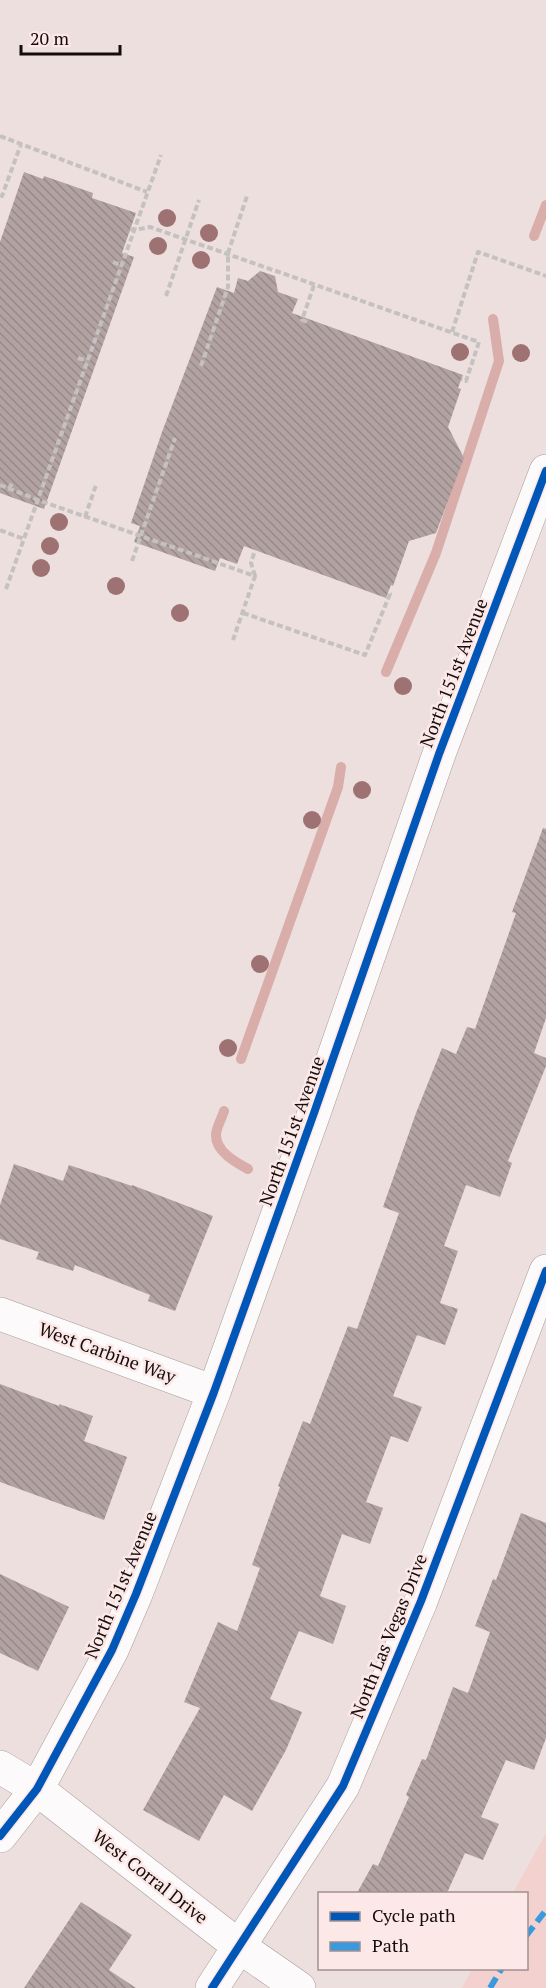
<svg xmlns="http://www.w3.org/2000/svg" width="546" height="1988" font-family="'PT Serif',serif">
<style>
.grass{fill:#f2d1cf}
.lines{fill:none;stroke-linecap:round;stroke-linejoin:round}
.stream{stroke:#d9adaa;stroke-width:10}
.building{fill:url(#building-back-hatch)}
.minor-casing{stroke:#a79d9c;stroke-width:34}
.path{stroke:#c6c1c1;stroke-width:4;stroke-dasharray:6 3;stroke-linecap:butt}
.minor{stroke:#fcfafa;stroke-width:33}
.quiet{stroke:#3b99de;stroke-width:6;stroke-dasharray:12 6;stroke-linecap:butt}
.cycleway-casing{stroke:#fce8e7;stroke-width:11}
.cycleway{stroke:#0057b8;stroke-width:8}
.tree{fill:#9e7273}
.labels{text-anchor:middle;stroke-width:5;stroke-linejoin:round;paint-order:stroke}
.street-label{font-size:18px;fill:#150d0c;stroke:#fce8e7}
</style>
<defs>
<pattern id="building-back-hatch" width="6" height="6" patternUnits="userSpaceOnUse" patternTransform="scale(1.5)"><rect width="6" height="6" fill="#b2a2a2"/><path d="M-1 5l2 2M0 0l6 6M5-1l2 2" fill="none" stroke="#988a8a"/></pattern>
</defs>
<rect width="100%" height="100%" fill="#ecdfde"/>
<path class="grass" d="M546 1833V1988H462L472 1969 526 1968V1894L513 1893Z"/>
<g class="lines">
<path class="stream" d="M534 236 546 205
M386 672 436 553 499 361 493 319
M241 1059 338 787 341 767
M224 1111C222 1118 217 1126 216 1134 215 1151 235 1162 248 1169"/>
</g>
<path class="building" d="M24 172 43 179 44 176 93 193 92 198 136 213 122 253 134 257 44 509 0 493V242Z
M260 271 275 276 278 292 298 299 292 313 463 375 458 388 461 389 448 427 464 458 436 533 409 541 393 586 391 585 386 598 244 546 237 564 220 558 215 571 134 542 140 526 131 523 162 432 217 287 234 293 238 278 248 281Z
M543 828 546 829V1018L534 1053 546 1058V1066L508 1161 512 1163 500 1197 466 1185 444 1246 458 1251 440 1303 458 1309 445 1345 417 1335 393 1396 422 1407 408 1442 391 1436 366 1502 383 1508 370 1544 342 1534 320 1596 346 1606 333 1644 299 1631 270 1699 302 1712 286 1750 252 1811 224 1795 199 1841 143 1810 200 1708 184 1702 218 1622 237 1631 260 1568 252 1565 280 1487 278 1486 303 1421 310 1424 348 1326 357 1329 399 1213 383 1207 416 1113 442 1048 456 1054 467 1027 475 1029 516 913 512 912Z
M14 1164 63 1181 69 1165 132 1186V1185L213 1216 175 1311 148 1301 150 1295 75 1265 73 1271 36 1259 39 1252 0 1239V1205Z
M0 1384 59 1406V1404L93 1416 84 1441 127 1457 104 1520 0 1482Z
M521 1513 546 1523V1738L534 1770 506 1760 481 1817 499 1824 483 1860 465 1853 447 1893H357L373 1864 378 1866 409 1797 406 1795 422 1759 426 1760 453 1687 468 1693 490 1632 475 1626 493 1579 496 1580Z
M0 1574 69 1607 38 1671 0 1653Z
M81 1902 132 1935 109 1970 136 1988H24Z"/>
<g class="lines">
<defs>
<path id="minor" d="M0 1314 214 1392
M0 1767 37 1789 240 1947 299 1988
M0 1836 37 1789 112 1650 136 1594 214 1392 314 1113 439 754 546 471
M212 1988 343 1786 421 1601 546 1271"/>
</defs>
<use href="#minor" class="minor-casing"/>
<path class="path" d="M0 136 147 192
M0 195 2 196 21 144
M130 229 134 230 150 227 479 342 466 381 461 379
M113 262 121 265
M166 296 199 200
M307 322 302 320 314 285
M452 332 478 252 546 276
M78 358 87 361
M201 366 228 287V253L247 196
M0 485 38 500 255 576 233 640
M9 489 12 483
M85 517 96 485
M0 530 24 539
M132 561 175 438
M255 576 251 563 255 550
M6 589 161 155
M243 613 365 655 390 594 388 593"/>
<use href="#minor" class="minor"/>
<path class="quiet" d="M526 1936 546 1910
M490 1988 502 1968"/>
<defs>
<path id="cycleway" d="M0 1836 37 1789 112 1650 136 1594 214 1392 314 1113 439 754 546 471
M212 1988 343 1786 421 1601 546 1271"/>
</defs>
<use href="#cycleway" class="cycleway-casing"/>
<use href="#cycleway" class="cycleway"/>
</g>
<g class="tree">
<circle cx="167" cy="218" r="9"/>
<circle cx="209" cy="233" r="9"/>
<circle cx="158" cy="246" r="9"/>
<circle cx="201" cy="260" r="9"/>
<circle cx="460" cy="352" r="9"/>
<circle cx="521" cy="353" r="9"/>
<circle cx="59" cy="522" r="9"/>
<circle cx="50" cy="546" r="9"/>
<circle cx="41" cy="568" r="9"/>
<circle cx="116" cy="586" r="9"/>
<circle cx="180" cy="613" r="9"/>
<circle cx="403" cy="686" r="9"/>
<circle cx="362" cy="790" r="9"/>
<circle cx="312" cy="820" r="9"/>
<circle cx="260" cy="964" r="9"/>
<circle cx="228" cy="1048" r="9"/>
</g>
<g class="labels">
<g class="street-label">
<text transform="translate(454 673) rotate(-69)" y="6">North 151st Avenue</text>
<text transform="translate(292 1131) rotate(-70)" y="6">North 151st Avenue</text>
<text transform="translate(107 1353) rotate(20)" y="6">West Carbine Way</text>
<text transform="translate(121 1585) rotate(-67)" y="6">North 151st Avenue</text>
<text transform="translate(389 1636) rotate(-68)" y="6">North Las Vegas Drive</text>
<text transform="translate(150 1877) rotate(38)" y="6">West Corral Drive</text>
</g>
</g>
<rect x="318" y="1892" width="210" height="78" fill="#fce8e7" stroke="#a0908f" stroke-width="1.5"/>
<rect x="330" y="1912" width="30" height="9" fill="#0057b8" stroke="#a0908f" stroke-width="1.5"/>
<text x="372" y="1922" font-size="18" fill="#150d0c">Cycle path</text>
<rect x="330" y="1942" width="30" height="9" fill="#3b99de" stroke="#a0908f" stroke-width="1.5"/>
<text x="372" y="1952" font-size="18" fill="#150d0c">Path</text>
<path d="M21 45v9h99v-9" fill="none" stroke="#150d0c" stroke-width="3"/>
<text x="30" y="45" font-size="18" fill="#150d0c" stroke="#fce8e7" stroke-width="4.5" paint-order="stroke">20 m</text>
</svg>
